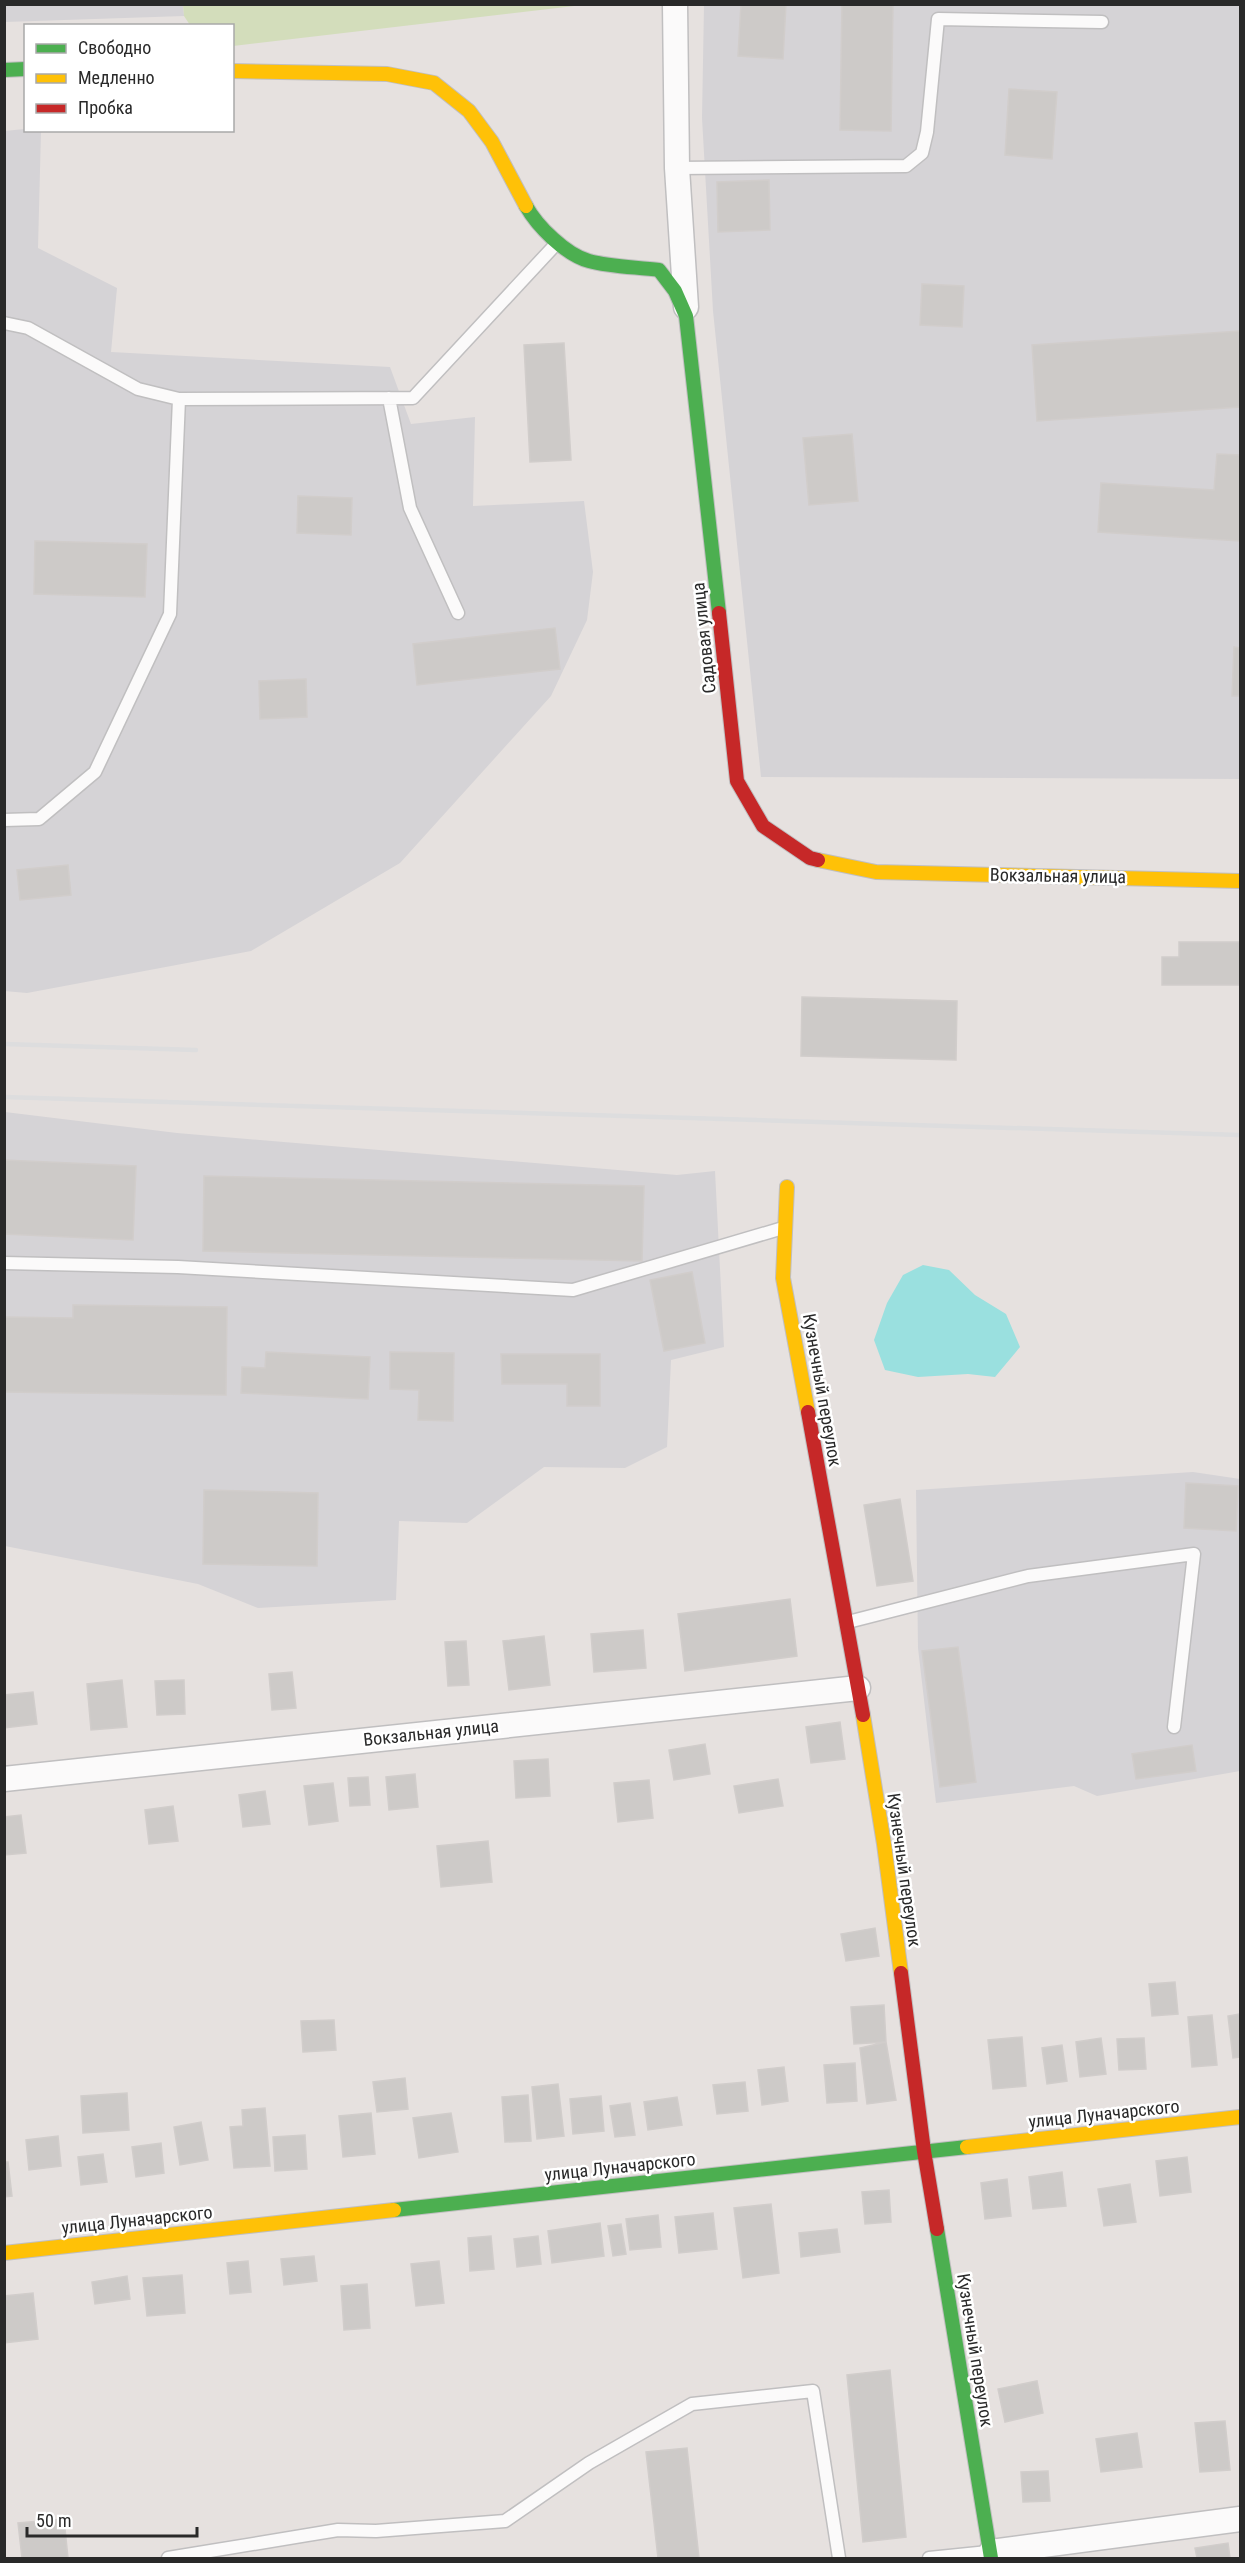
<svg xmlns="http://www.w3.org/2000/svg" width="1245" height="2563" font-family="'Roboto Condensed',sans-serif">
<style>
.industrial{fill:#d5d3d6}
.green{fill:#d3ddbb}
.water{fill:#9ae0df}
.building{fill:#cdcac8;stroke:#d1cdcb;stroke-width:1.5}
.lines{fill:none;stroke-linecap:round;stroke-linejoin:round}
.lane-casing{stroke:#c0bfc0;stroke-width:15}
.street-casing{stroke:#c0bfc0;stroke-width:27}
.fast-casing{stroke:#c0bfc0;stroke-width:16}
.slow-casing{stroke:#c0bfc0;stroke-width:16}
.jam-casing{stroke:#c0bfc0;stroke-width:16}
.lane{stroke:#fbfafa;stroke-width:12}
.street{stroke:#fbfafa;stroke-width:24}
.fast{stroke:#4caf50;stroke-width:14}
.slow{stroke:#ffc107;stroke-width:14}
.jam{stroke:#c62828;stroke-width:14}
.rail{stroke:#ddddde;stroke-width:4.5}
.labels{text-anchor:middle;stroke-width:5;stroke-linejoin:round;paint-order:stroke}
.street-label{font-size:18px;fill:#292929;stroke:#fff}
</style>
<rect width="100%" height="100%" fill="#e6e1df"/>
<path class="industrial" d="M4 5H183L184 16 5 22Z
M704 5H1240V779L761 777 713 311 702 118Z
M25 129 41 131 38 248 117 288 111 352 390 367 411 424 475 417 473 506 584 501 593 572 587 620 551 696 400 863 251 951 27 993 4 991V131Z
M5 1112 177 1133 677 1175 715 1171 724 1347 671 1360 667 1447 625 1468 544 1467 467 1523 399 1521 396 1600 258 1608 198 1584 5 1546Z
M1193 1472 1240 1479V1771L1097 1796 1074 1786 936 1803 918 1648 916 1490Z"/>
<path class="green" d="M183 5V4L583 5 233 46 232 26 190 25 184 16Z"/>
<path class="water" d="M923 1265 949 1270 975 1295 1006 1314 1020 1347 995 1377 968 1374 918 1377 885 1370 874 1340 887 1303 903 1275Z"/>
<path class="building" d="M741 4H786L783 59 738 56Z
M842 4H893L891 131 840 130Z
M1009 89 1057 92 1052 159 1005 155Z
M769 180 770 230 718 232 717 182Z
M922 284 964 286 962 327 920 325Z
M1240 331V407L1037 421 1032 345Z
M564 343 571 460 530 462 524 345Z
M852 434 858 501 809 505 803 438Z
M1217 454 1240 455V541L1098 532 1101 483 1214 490Z
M298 496 352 498 351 535 297 533Z
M35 541 147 544 145 597 34 594Z
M555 628 560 669 417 685 413 644Z
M1234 647 1240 648V696H1232Z
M306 679 307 717 260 719 259 681Z
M68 865 71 895 20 900 17 870Z
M1179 942H1240V985H1162V957H1179Z
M802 997 957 1001 956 1060 801 1056Z
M4 1160 136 1166 133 1240 4 1234Z
M204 1176 644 1186 642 1261 203 1251Z
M692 1272 705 1343 664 1351 650 1280Z
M73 1305 227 1307 226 1395 4 1392V1317L73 1318Z
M266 1352 370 1357 368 1399 241 1393 242 1367 265 1368Z
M390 1352 454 1353 453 1421 418 1420 419 1390 390 1389Z
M501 1354H600V1406H567V1384H502Z
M1186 1483 1238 1486 1236 1531 1184 1528Z
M204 1490 318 1493 317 1566 203 1564Z
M900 1499 913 1581 877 1586 864 1505Z
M790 1599 797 1656 685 1671 678 1614Z
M643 1630 646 1668 594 1672 591 1634Z
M544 1636 550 1685 509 1690 503 1641Z
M466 1641 469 1685 448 1686 445 1642Z
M958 1647 976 1782 940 1787 922 1651Z
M292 1672 296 1708 272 1710 269 1674Z
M122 1680 127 1727 91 1730 87 1684Z
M184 1680 185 1714 157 1715 155 1681Z
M33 1692 37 1724 4 1728V1695Z
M840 1722 845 1759 811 1763 806 1727Z
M705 1744 710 1774 674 1780 669 1750Z
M1192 1745 1196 1771 1136 1779 1132 1754Z
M548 1759 550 1796 516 1798 514 1761Z
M415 1774 418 1807 389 1810 386 1777Z
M368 1777 370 1805 350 1806 348 1778Z
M778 1779 783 1806 739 1813 734 1786Z
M649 1780 653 1818 618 1822 614 1783Z
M333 1783 338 1821 309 1825 304 1786Z
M265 1791 270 1824 243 1827 239 1795Z
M173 1806 178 1841 149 1844 145 1810Z
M21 1815 26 1853 4 1855V1817Z
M488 1841 492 1882 441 1887 437 1846Z
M875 1928 879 1956 846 1961 841 1934Z
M1175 1982 1178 2014 1152 2016 1149 1984Z
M884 2005 886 2042 854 2044 851 2007Z
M1240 2014V2057L1233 2058 1228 2016Z
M1212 2015 1217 2065 1192 2067 1188 2017Z
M334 2020 336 2050 303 2052 301 2021Z
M1022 2037 1026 2086 993 2089 988 2040Z
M1101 2038 1106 2074 1080 2077 1076 2042Z
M1144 2038 1146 2069 1119 2070 1117 2039Z
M886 2042 896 2100 867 2104 860 2048Z
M1062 2045 1067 2081 1047 2084 1042 2048Z
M855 2063 857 2101 827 2103 824 2065Z
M784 2067 788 2101 762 2105 758 2070Z
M405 2078 408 2109 377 2112 373 2082Z
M745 2082 748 2111 717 2114 713 2085Z
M558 2084 564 2136 537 2139 532 2087Z
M127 2093 129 2130 83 2133 81 2096Z
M528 2095 531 2141 505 2142 502 2097Z
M601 2096 604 2131 573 2134 570 2099Z
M677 2097 682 2125 648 2130 644 2102Z
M630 2103 635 2135 615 2137 610 2106Z
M265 2108 270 2166 234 2168 230 2127 243 2126 242 2110Z
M371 2113 375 2154 343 2157 339 2116Z
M451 2113 458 2152 419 2158 413 2118Z
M201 2122 208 2160 180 2165 174 2127Z
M305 2135 307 2169 275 2171 273 2137Z
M58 2136 61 2166 29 2170 26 2140Z
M161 2143 164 2173 136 2177 132 2147Z
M103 2154 107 2182 81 2185 78 2157Z
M1187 2157 1191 2192 1160 2196 1156 2161Z
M4 2162H8L12 2196 4 2197Z
M1062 2172 1066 2206 1033 2209 1029 2177Z
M1007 2179 1011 2216 985 2219 981 2183Z
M1130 2184 1136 2222 1104 2226 1098 2189Z
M889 2190 891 2222 865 2224 862 2192Z
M771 2204 779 2273 743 2278 734 2208Z
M713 2213 717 2249 679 2253 675 2217Z
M658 2215 661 2247 630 2250 626 2219Z
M600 2223 604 2256 552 2263 548 2231Z
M621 2224 626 2254 613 2256 608 2226Z
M837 2229 840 2252 801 2257 799 2233Z
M491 2236 494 2269 470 2271 468 2238Z
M538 2236 541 2264 517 2267 514 2239Z
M314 2256 317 2281 284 2285 281 2259Z
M248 2261 251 2292 230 2294 227 2263Z
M439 2261 444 2303 416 2306 411 2264Z
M182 2275 185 2313 147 2316 143 2278Z
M127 2276 130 2299 95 2304 92 2282Z
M367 2284 370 2328 344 2330 341 2286Z
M33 2293 38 2339 4 2343V2296Z
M890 2370 906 2537 863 2542 847 2375Z
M1037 2381 1043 2413 1005 2422 998 2389Z
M1225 2421 1230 2470 1200 2472 1195 2423Z
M1137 2433 1142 2467 1101 2472 1096 2439Z
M687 2448 699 2558H658L646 2452Z
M1048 2471 1050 2501 1023 2502 1021 2472Z
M64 2519 68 2558H22L18 2523Z
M1228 2543 1230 2558H1197L1195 2548Z"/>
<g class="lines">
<defs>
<path id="lane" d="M677 168 906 166 922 153 927 132 938 19 1102 22
M4 323 28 328 138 389 179 399 413 398 556 244
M389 398 410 508 458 613
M4 820 39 819 95 772 170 614 179 399
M4 1263 178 1267 573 1290 783 1228
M848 1622 1028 1576 1194 1554 1174 1727
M168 2558 338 2530 376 2531 505 2521 589 2463 692 2404 813 2391 839 2558
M929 2558 988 2552"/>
<path id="street" d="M675 4 677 168 686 307
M4 1779 858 1688
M991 2552 1240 2519"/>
<path id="fast" d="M4 70 26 69
M526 206C537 226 566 255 589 261 611 267 636 267 659 270L675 291 686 316 719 613
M394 2210 967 2147
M937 2229 991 2558"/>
<path id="slow" d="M232 71 387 74 434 83 469 111 492 142 526 206
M818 860 876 872 1240 881
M787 1187 783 1278 808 1412
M863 1715 884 1844 901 1973
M967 2147 1240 2117
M4 2253 394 2210"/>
<path id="jam" d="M719 613 737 781 763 826 810 858 818 860
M808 1412 863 1715
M901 1973 924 2151 937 2229"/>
</defs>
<use href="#lane" class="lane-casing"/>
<use href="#street" class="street-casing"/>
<use href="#fast" class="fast-casing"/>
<use href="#slow" class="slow-casing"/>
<use href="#jam" class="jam-casing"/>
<use href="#lane" class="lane"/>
<use href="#street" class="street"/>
<use href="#fast" class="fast"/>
<use href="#slow" class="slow"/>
<use href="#jam" class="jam"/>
<path class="rail" d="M4 1044 196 1050
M4 1097 1240 1135"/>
</g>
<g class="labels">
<g class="street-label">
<text transform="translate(704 638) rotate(-96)" y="6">Садовая улица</text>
<text transform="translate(1058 876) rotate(1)" y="6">Вокзальная улица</text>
<text transform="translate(822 1390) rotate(80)" y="6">Кузнечный переулок</text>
<text transform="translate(431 1733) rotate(-6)" y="6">Вокзальная улица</text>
<text transform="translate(904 1870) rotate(82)" y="6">Кузнечный переулок</text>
<text transform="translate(1104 2114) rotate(-6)" y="6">улица Луначарского</text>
<text transform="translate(620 2167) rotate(-6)" y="6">улица Луначарского</text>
<text transform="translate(137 2220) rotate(-6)" y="6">улица Луначарского</text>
<text transform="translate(975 2350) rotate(81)" y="6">Кузнечный переулок</text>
</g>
</g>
<rect width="1245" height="2563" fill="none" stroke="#292929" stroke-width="12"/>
<rect x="24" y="24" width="210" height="108" fill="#ffffff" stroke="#a9a9a9" stroke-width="1.5"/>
<rect x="36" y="44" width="30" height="9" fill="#4caf50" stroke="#a9a9a9" stroke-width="1.5"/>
<text x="78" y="54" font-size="18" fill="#292929">Свободно</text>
<rect x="36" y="74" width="30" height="9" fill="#ffc107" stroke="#a9a9a9" stroke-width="1.5"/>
<text x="78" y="84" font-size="18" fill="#292929">Медленно</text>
<rect x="36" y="104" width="30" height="9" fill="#c62828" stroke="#a9a9a9" stroke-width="1.5"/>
<text x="78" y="114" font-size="18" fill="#292929">Пробка</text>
<path d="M27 2527v9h170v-9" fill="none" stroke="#292929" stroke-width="3"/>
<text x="36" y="2527" font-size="18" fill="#292929" stroke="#ffffff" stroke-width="4.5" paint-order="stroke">50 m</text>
</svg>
